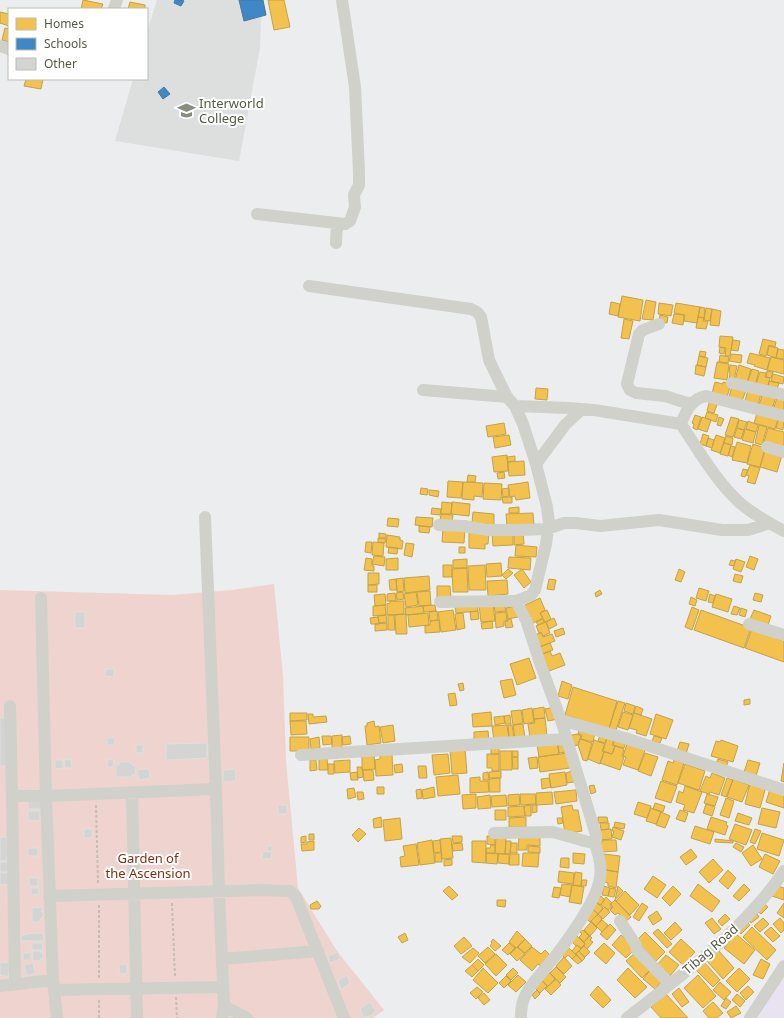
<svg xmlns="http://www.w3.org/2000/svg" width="784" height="1018" font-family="'Noto Sans',sans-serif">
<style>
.education{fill:#dddfdf}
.green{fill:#efd3ce}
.sand{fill:#e8e2f1}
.homes{fill:#f2c14e;stroke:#c3a24a}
.schools{fill:#3f88c5;stroke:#457a9e}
.building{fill:#d4d5d3;stroke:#dee0de}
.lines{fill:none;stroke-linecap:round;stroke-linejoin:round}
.path{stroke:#c5bdb6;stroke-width:2;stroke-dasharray:3 2;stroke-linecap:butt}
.minor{stroke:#cfd1ca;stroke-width:12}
.labels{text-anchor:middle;stroke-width:4;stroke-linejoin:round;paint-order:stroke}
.poi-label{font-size:13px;fill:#545a42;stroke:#fff;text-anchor:start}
.park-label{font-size:13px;fill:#812e0d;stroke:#fff}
.street-label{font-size:13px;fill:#545a42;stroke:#fff}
</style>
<rect width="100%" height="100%" fill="#ecedee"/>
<path class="education" d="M157 0H262L260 48 239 161 115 141 133 79H147V32Z"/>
<path class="green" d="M274 584 283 676 286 761 298 888 337 951 384 1010 373 1018H0V590L172 595 232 590Z"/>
<path class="sand" d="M784 976V1018H758Z"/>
<path class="homes" d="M83 0 103 4 101 9H81Z
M268 0H284L290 27 274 30Z
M130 2 145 5V9H128Z
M0 12 9 14V26L0 23Z
M5 28 9 29V42L2 40Z
M26 79H43L41 89 24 86Z
M622 296 643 300 640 321 618 317Z
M646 300 656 302 653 320 642 319Z
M611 302 620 304 618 316 609 314Z
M659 303 673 305 671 316 658 314Z
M676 303 700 307 697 323 684 321 685 315 674 313Z
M700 307 705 308 704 318 698 317Z
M706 308 712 309 710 321 704 320Z
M712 309 721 311 719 326 710 325Z
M674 314 684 315 683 325 672 323Z
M660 315 668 317 667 323 659 322Z
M698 317 704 318 703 321H708L706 329 696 328Z
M624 319 633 321 629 339 621 338Z
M720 336 733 337 730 356H725L726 348 719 347Z
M763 339 776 342 775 347 769 345 766 356 759 354Z
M733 340 740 341 738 351 731 350Z
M769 346 778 348 776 358 767 355Z
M720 347 725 348 724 354 719 353Z
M778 349 784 350V359L776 358Z
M700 351 706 352 705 357 699 356Z
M750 353 770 358 767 370 754 366 755 365 747 363Z
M731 354 742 355 741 363 729 361Z
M720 355 729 357 728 363 719 362Z
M699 356 708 358 706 367 697 365Z
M771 357 784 360V374L767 370Z
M717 362 729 364 727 380 714 378Z
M696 365 706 367 704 376 695 374Z
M730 365 737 366 734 380 729 379 730 373 729 372Z
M739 365 751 369 747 383 735 380Z
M752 369 759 371 755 386 747 384Z
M767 371 773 372 771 378 766 377Z
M760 372 766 373 765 377 770 378 767 390 755 387Z
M773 374 784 377 783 384 771 381Z
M769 381 779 383 776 392 767 390Z
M715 382 723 384V382L731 384 727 397 712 393Z
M732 386 746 390 742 401 729 397Z
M536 388 548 389 547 400 535 399Z
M748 390 761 394 758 405 745 401Z
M763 393 776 397 772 409 759 405Z
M778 395 784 397V412L773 410Z
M710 399 718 402 714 413 707 411Z
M758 410 779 416 775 429 754 423Z
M707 412 718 415 716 422 705 418Z
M695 415 701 417 697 430 693 428 694 424 692 423Z
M702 417 711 420 707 432 698 429Z
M719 417 724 419 721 426 717 425Z
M731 417 739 419 733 437 725 435Z
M779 417 784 419 783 430 776 428Z
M739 420 747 422 744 430 737 428Z
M748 421 758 425 756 432 746 429Z
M504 423 506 434 488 437 486 426Z
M759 425 767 427 762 445 755 443Z
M737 428 744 430 741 439 734 437Z
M768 428 784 432V450L763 445Z
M745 429 756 432 753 443 742 440Z
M703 434 709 436 706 446 700 444Z
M509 435 511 445 495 448 493 437Z
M716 435 725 438 720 453 711 450Z
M726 436 733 438 732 445 724 443Z
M708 438 714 440 712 448 706 446Z
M737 442 751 446 747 463 732 460Z
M724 443 731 445 728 456 720 454Z
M753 444 765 448 760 467 747 464Z
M731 446 735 447 732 457 728 455Z
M766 448 783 452 777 472 760 467Z
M507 455 508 471 494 472 492 457Z
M515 456V461L508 462 507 457Z
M524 461 525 475 509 476 508 462Z
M750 465 760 468 755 484 747 482 749 476 746 475Z
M743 469 748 470 745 477 741 476Z
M504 472 505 478 498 479 497 473Z
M468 475 476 476 475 482H467Z
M448 481 463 482 461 498 447 497Z
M463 482 483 483 482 497 474 496V500L462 499Z
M528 482 530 498 516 500 515 496 510 497 508 485Z
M484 483 502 484 501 500 483 499Z
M421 488 428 489 427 495 420 494Z
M509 488V496L503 497 502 489Z
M429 490 439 491 438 497 429 495Z
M502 497H512V503H503Z
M442 502 452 503 451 514H441Z
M452 502 470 504 469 516 451 514Z
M519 507V513H509V508Z
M432 508 441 509 440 515 431 514Z
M473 512 494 514V525L472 523Z
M533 513 534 526H507L506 514Z
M441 514 453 515 452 522 440 521Z
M416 517 433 518 432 527 415 525Z
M388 518 399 519 398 527 387 526Z
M419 526 430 527 429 533 419 532Z
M443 527 465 528 464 543 442 542Z
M469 532H489L488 544H485V549L469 548Z
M513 532V545L493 546 492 533Z
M379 533 386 534V538H379Z
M514 533H523L524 544 514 545Z
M387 535 400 537V540L403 541 402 549 386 547Z
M378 538 386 539 385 543 378 542Z
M366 542H372L371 553 365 552Z
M373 542 384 543 383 556 372 555Z
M406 543 414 544 412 557 404 555Z
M516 545 537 547 536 557 515 556Z
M389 547 398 548 397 554 388 553Z
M459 547H465V553H459Z
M374 556 385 557 384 566 372 564Z
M750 556 758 559 754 570 746 567Z
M509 557 531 558 530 570 508 568Z
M366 558 372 559V565L374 566V571L364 570Z
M398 558V570H386V559Z
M467 559V568H453V560Z
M736 559 745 562 741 572 733 569Z
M731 560 735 561 734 566 729 565Z
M501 563 502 576 487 577 486 564Z
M443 565H452V577H443Z
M485 565 486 590H469L468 566Z
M467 568 468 592H453L452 569Z
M508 569 513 573 506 579 502 575Z
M522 569 531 582 524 588 514 575Z
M679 569 685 572 681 582 675 580Z
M368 573H379V584L368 585Z
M735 574 743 576 741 583 733 581Z
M429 576 430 590 405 593 404 578Z
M403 578 404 591 397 592 396 579Z
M396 579 397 590H390L389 580Z
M549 579 556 580 554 590 547 589Z
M507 580 508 594 488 596 487 581Z
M368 585H377V592H368Z
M437 586H450L451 598H437Z
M699 588 709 591 706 601 696 598Z
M600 590 602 594 596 597 595 593Z
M430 591 431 605 419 606 417 592Z
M403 592 404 599 397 600 396 593Z
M416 592 418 605 406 607 404 594Z
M395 593 396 601H387V594Z
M755 593 763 595 761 602 753 600Z
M385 594 386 605 375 606 374 595Z
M710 594 715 596 713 603 708 602Z
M716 594 732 599 728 612 712 607Z
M691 597 697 600 695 606 689 604Z
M540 598 545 610 540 613 543 618 531 624 523 606Z
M390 601H404V614L387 615V604L390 603Z
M477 602 478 611 456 613 455 605Z
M493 603 495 621 481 622 479 605Z
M494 604 505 607 506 611 495 612Z
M385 605 386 615 373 616V606Z
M435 605 436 611 424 612 423 606Z
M423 606 424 613 406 615 405 608Z
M516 606 518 617 508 619 506 608Z
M734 606 740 608 737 615 731 614Z
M692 607 699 610 692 630 685 627Z
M741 608 747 610 745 617 739 615Z
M453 610 456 630 441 632 438 612Z
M547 610 551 619 545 622 540 613Z
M701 610 751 628 744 648 694 630Z
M754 610 771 616 768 625 750 619Z
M437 611 438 620 430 621 429 612Z
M478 611 479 619 471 620 470 612Z
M506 612 507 621H504V626L496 628 495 613Z
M428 613 429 625 409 627 408 615Z
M463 613 465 628 457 630 455 614Z
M406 614 407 634H396L395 615Z
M386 615 387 622 379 623 378 616Z
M388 615H394L395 630H388Z
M378 617 379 624H371L370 618Z
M554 618 557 625 549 629 546 622Z
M507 619H511L513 627 506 628 505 622 508 621Z
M543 619 544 622 538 625 536 622Z
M439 620 440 632 425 633V626L430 625V621Z
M492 621 493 628 482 629 481 623Z
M546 622 550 633 543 636 541 632 539 633 536 626Z
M387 623V630L375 631V624Z
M563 628 565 634 556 637 554 631Z
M752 629 784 641V662L745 648Z
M541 633 543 637 552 634 555 641 539 647 534 635Z
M550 643 553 650 543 654 540 647Z
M550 651 552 656 560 653 565 665 549 671 542 654Z
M529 658 536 678 517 685 510 664Z
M512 679 516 695 504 698 500 681Z
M562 681 572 685 568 699 558 696Z
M463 683 464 690 460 691 458 684Z
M573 687 617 701 609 729 565 715Z
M455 693 457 705 450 706 448 694Z
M750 699V704L744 705V700Z
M618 701 625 703 616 730 609 728Z
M626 703 635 706 633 714 624 711Z
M636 706 643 709 641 715 634 713Z
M544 707 545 718 534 719 533 709Z
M555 707 558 719 548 721 545 709Z
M532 708 534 722 524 724 522 710Z
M521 710 523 723 513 725 511 711Z
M491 712 492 726 473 727 472 714Z
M623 712 633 715 628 730 618 727Z
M290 713H307V720L290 721Z
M634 713 652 719 646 736 636 733 637 730 629 728Z
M308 714H313V717L326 716 327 722 309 724Z
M656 714 673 720 666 739 650 734Z
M510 715 511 724H505L504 716Z
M504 716 505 723 495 725 494 717Z
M545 718 547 736 530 738 528 724 535 723 534 719Z
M290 721H306L307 734 291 735Z
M374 721 375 727 379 726 381 743 367 745 365 726H367V723Z
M523 724 525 738 515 739 513 725Z
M393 725 395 741 383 743 380 727Z
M507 725 509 739 494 741 492 726Z
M508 725H512L514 738H509Z
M580 728 595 733 593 742 581 739 582 735 578 734Z
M488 731 489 740 474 741V732Z
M577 734 581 736 578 745 570 747 568 736Z
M342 735V747L332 748V736Z
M600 735 607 737 605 743 598 741Z
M322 736H331L332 744 323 745Z
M350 736 351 744 343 745 342 737Z
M654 736 662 738 660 743 652 741Z
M290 737H309V751H290Z
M319 737 320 748 311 749 310 739Z
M607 738 614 740 612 745 615 746 612 754 603 751Z
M615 738 626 742 624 748 613 745Z
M580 739 592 743 587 761 583 760 578 745Z
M594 740 605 744 602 751 604 752 600 764 588 759Z
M721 740 738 746 733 762 711 756 716 741 720 742Z
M557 742 559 754 539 757 537 745Z
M564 742 566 752 559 753 558 743Z
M680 742 689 744 686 754 677 751Z
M627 744 645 750 638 770 623 765 626 757 623 756Z
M491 745H499V754H491Z
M615 746 624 749 622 757H624L620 770 600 763 604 752 612 754Z
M465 748 467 773 452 774 450 749Z
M500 751H512V770H500Z
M512 751H518V757H512Z
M374 752 375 769 362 770V757Z
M568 753 570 768 540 772 538 757Z
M645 753 658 757 651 776 638 771Z
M392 754 393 775 376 776 375 760 380 759V755Z
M448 754 450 773 434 775 432 755Z
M487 754H499V771H492V768H487Z
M512 757H518V769H513Z
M537 757 538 768 530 769 528 758Z
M327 758 328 770H319V759Z
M718 759 728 762 726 767 716 763Z
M310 760H316L317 770 310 771Z
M350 760V772L335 773 334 761Z
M674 760 684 763 677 785 662 780 668 761 673 763Z
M748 760 760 763 756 776 744 772Z
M784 763V782L781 781Z
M328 764H334V774H328Z
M402 764 403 772 395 773 394 765Z
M685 764 705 771 699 790 678 783Z
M418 766H426L427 778H419Z
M357 767H362L363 777 358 778Z
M363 770H373L374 780 364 781Z
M501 771V778H489V772Z
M572 771 574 782 567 783 566 773Z
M357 772 358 780H351L350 773Z
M488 772 489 780H483V773Z
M565 772 567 785 551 788 549 774Z
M712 773 725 778 719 795 710 792 709 794 700 791 706 776 710 778Z
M458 775 460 794 438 796 436 777Z
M480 777V781H488L489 792 470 793V778Z
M500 778V792H489V779Z
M549 778 551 787 542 789 541 779Z
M727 778 733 780 726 797 721 795Z
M733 779 749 785 742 802 727 797Z
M751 779 767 783 760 808 745 804Z
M661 781 677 786 671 803 655 798Z
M594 785 596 792 591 794 589 786Z
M685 786 702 792 694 813 683 810 685 805 676 802 679 791 683 793Z
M377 787H384V794H377Z
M434 787 435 797 423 799 422 790Z
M354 788 356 797 348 799 347 789Z
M421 789 422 798 417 799 416 790Z
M770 789 784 794V808L766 802Z
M576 790 577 801 556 804 554 792Z
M357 792H363L364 799 358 800Z
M552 792 553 804 536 805V793Z
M476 794V808L463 809 462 795Z
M519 794 520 805 508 806V795Z
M520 794H535L536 804 521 805Z
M707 794 718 797 715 806 704 803Z
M490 795 491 808 478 809 477 797Z
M506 795 507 806 492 807 491 796Z
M726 798 734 801 729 818 720 815Z
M638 802 651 806 647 818 634 814Z
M655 803 665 806 663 812 653 809Z
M706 804 715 807 712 816 703 813Z
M531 805V816H525L524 806Z
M532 805H537V812L532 813Z
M572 805 573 810H578L582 831 565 834 561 807Z
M524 806 525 816 508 817V807Z
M651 808 661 812 656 824 646 821Z
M762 808 780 812 776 828 758 824Z
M495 810H506V820H495Z
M680 810 688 813 685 822 676 819Z
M661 812 670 816 665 828 656 825Z
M738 813 752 818 749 825 735 821Z
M381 817 382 827 374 828 373 819Z
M526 817V827H509V818Z
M598 817H607L608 822 598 823Z
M711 817 727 822 726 825 728 826 725 835 707 829Z
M400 818 402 839 385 841 383 820Z
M557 818H562L563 823 558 824Z
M615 822 625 824 624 829 614 827Z
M600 823H609V829L601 830Z
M735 824 752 830 746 845 729 839Z
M695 826 714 832 710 844 691 838Z
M613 827 624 831 621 840 612 837 614 831H612Z
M359 828 366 834 358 842 352 835Z
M611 829 612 839 599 840V830Z
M755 829 761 831 755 844 750 842Z
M762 833 784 840 779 856 757 849Z
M309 834H314V840H309Z
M519 835 540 836V846L527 845V850H518Z
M306 836V842L301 843V837Z
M452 836H462V842L453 843Z
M487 836H495V845L487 844Z
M496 837H506L505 854 495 853Z
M451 838 453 858 442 859 440 839Z
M715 839 733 841V843L715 842Z
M432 840 435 863 420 865 417 843Z
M440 840 441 852 434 853 433 841Z
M602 840H616L617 851 600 852 599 842H602Z
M314 841V850L302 851 301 844H307V842Z
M472 841H486V863L472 862Z
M506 841H511L510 854H505Z
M462 843 463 850 453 851 452 844Z
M511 843H517V853H510Z
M736 843 744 847 741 852 733 847Z
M416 844 419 865 401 867 400 857 405 856 403 846Z
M491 845H495V853H486V848H490Z
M753 845 762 859 751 866 742 853Z
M528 846 540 847V853L528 852Z
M691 849 697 857 686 865 680 857Z
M435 853H441L442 862H435Z
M486 853 498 854 497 864 486 863Z
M523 853H539L538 867 522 866Z
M573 853 585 854 584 864 573 863Z
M498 854H509V864L498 863Z
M510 854H519V865H509Z
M604 854 620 856 618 872 602 869Z
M765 854 780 861 773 874 759 867Z
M561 858H569V868L560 867Z
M452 859V865L444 866V860Z
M713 859 723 870 709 883 699 872Z
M605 870 618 872 616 888 608 886V883L603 882Z
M728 870 736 878 728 889 719 881Z
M559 871 574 873 573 884 558 882Z
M575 872 582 873 581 886 573 885Z
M653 876 666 885 657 898 644 889Z
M582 880H587L586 886H581Z
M562 884 572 885 570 897 560 895Z
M698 884 720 901 712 912 690 896Z
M744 884 750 890 739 901 733 896Z
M572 885 584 887 581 904 569 902Z
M775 885 784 888V900L772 896Z
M449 886 458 895 452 900 443 891Z
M604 886 610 888 608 896 602 895Z
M618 886 623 891 615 900Z
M673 886 681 894 670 906 662 898Z
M554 887 561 888 559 898 552 897Z
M610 888 616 889 614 897 608 896Z
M625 891 639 905 630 915 616 901Z
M601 896 604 899V901L600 905 596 902Z
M606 897 612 903 610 904 612 907 608 910 601 905Z
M497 900H506L505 907 497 906Z
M615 900 631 917 626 921 618 913 615 915 610 910 613 907 611 904Z
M317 901 321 906 319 909H311L310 905Z
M596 902 603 908 598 914 591 907Z
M763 902 768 907 761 914 756 910Z
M642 903 648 907 639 921 633 917Z
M784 903V918L777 913Z
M605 907 610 912 603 919 598 914Z
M592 909 598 914 590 922 583 916Z
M657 911 662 919 653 925 648 917Z
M756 912 759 917 751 923 748 919Z
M725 914 730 919 722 926 718 921Z
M597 915 602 919 596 926 591 921Z
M712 918 721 929 714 934 705 923Z
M763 918 769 924 760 932 754 926Z
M780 918 784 923V930L781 933 773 924Z
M602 920 608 925 602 932 596 926Z
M746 921 750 925 741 934 737 930Z
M591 922 597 928 590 936 584 930Z
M675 922 682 930 671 940 664 933Z
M610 924 616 930 607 940 600 934Z
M752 927 776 950 767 960 743 937Z
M771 927 780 936 773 942 764 933Z
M658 929 672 944 667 948 653 933Z
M583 930 589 936 584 942 579 937 582 934 580 932Z
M517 931 525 939 516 948 509 942Z
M645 932 665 952 656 961 636 941Z
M405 933 408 940 402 943 398 937Z
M736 934 755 950 744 964 724 948Z
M621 935 636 948 626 958 612 945Z
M577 936 585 944 581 948 577 945 576 946 569 939 575 938Z
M590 936 592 938 590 940 593 942 587 949 584 946 585 944 584 942Z
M464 937 472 946 461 954 454 946Z
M493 939 501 946 495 951 490 946 492 943 491 942Z
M525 939 532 946 525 953 518 947Z
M681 939 695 952 683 965 669 952Z
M509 943 515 948 508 955 502 950Z
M604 943 615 953 606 964 594 953Z
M577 945 581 949 575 954 572 951Z
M567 946 576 955 572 959 568 955 565 958 560 953Z
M584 946 590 952 585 957 579 951Z
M488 947 495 954 485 963 478 956Z
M517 947 525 954 517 961 510 954Z
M532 947 541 954 545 950 553 958 543 968 538 964 532 971 520 960Z
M473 948 479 953 470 963 462 957Z
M718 950 734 968 723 979 706 960Z
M579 951 585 958 582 961 576 954Z
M636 952 652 968 642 978 626 961Z
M496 954 507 965 496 976 485 964Z
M576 955 582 961 578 964 572 959Z
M666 955 679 965 670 976 657 965Z
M564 957 572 966 564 974 556 966Z
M478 959 484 965 478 971 472 965Z
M761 959 770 964 763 979 753 975Z
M704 962 720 980 713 987 696 970Z
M472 965 478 971 472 977 465 971Z
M556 967 566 977 560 983 550 973Z
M483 968 498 983 488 993 473 980Z
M513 968 518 973 511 980 506 975Z
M628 968 647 987 635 998 617 980Z
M739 968 750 979 737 992 726 981Z
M651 969 664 979 655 989 643 979Z
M547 970 555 979 548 986 539 978Z
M518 975 526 982 516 992 508 985Z
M698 975 716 996 703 1008 684 988Z
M506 976 511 981 504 988 499 983Z
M539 978 547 986 540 993 533 986Z
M556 979 561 985 551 995 545 989Z
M720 982 731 992 724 1000 713 990Z
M598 986 611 1000 603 1008 590 995Z
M748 986 754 992 746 1000 740 993Z
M477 987 483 992 476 999 470 993Z
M679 988 689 1002 682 1007 672 994Z
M537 990 540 994 535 999 532 995Z
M484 993 490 1000 484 1005 478 998Z
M666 994 688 1018H661L651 1007Z
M737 994 745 1001 740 1007 732 1000Z
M726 998 731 1002 726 1009 721 1006Z
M713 1002 723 1013 717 1018H709L703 1011Z
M736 1006 741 1013 731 1018 727 1012Z"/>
<path class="schools" d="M175 0H182L184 1 181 6 174 3Z
M239 0H263L266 15 244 21Z
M164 87 170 94 163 99 158 92Z"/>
<path class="building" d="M75 612H85V628H75Z
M106 669H114V677L105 676Z
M0 718H7L6 766H0Z
M107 738H115L114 745H107Z
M207 743V758L166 760V744Z
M136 745H143V753H136Z
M71 759 72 768H65L64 760Z
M108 759 114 760 113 767H107Z
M55 760H62L63 768 55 769Z
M119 762H131V764H133V766H136L135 775H132L133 777H116V765H119Z
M146 769 149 770 150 778 139 780 137 770Z
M235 769 236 781 223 782V774L224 770Z
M28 798H42V809H28Z
M278 805H287V814H278Z
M28 811H40V821L28 820Z
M84 829H92V838H84Z
M0 837H7V861H0Z
M268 846H272V851H267Z
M28 848H38V856H28Z
M263 852H272L271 859H262Z
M0 862H7L8 872H0Z
M0 873H10L11 884 0 885Z
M29 878H38V886H30Z
M31 888H39V894L31 895Z
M42 907 43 909 41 911 44 914 39 922H32V908Z
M33 933 44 934V941H22L20 939 22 935Z
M32 943H42L43 950H32Z
M33 951H41V953H43V959H40V961H33Z
M338 952 340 959 330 963 328 956Z
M23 953H31L30 960H23Z
M0 962 6 963 7 962H10L8 977 0 975Z
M33 963 35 973 27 976 24 965Z
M127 964V973L120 974 119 965Z
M347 975 350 983 341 990 338 981Z
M370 1002 376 1011 373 1013 374 1014 364 1018 360 1009Z"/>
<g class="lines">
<path class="path" d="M96 805 98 885
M172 903 175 977
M99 905V979
M176 997 177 1018
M99 1018V999"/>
<path class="minor" d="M114 9 117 0
M0 46 9 49
M257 214 345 224 350 221 355 207 354 195 359 185V172L355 87 342 0
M336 243 337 223
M309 286 471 309 477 312 481 317 489 360 503 389 507 397 515 406 523 424 536 464 547 507 549 523 546 544 535 590 531 595 516 601
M659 324 643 330 639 334 627 384 630 390 636 393 665 396 690 404
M732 383 784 395
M423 390 507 397
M515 406 569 408 594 410 681 424C699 451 716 481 740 503 753 514 769 523 784 531
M681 424C686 411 691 399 706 396L784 416
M767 447 784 452
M536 464 565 425 582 409
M205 517 216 789
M439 525 464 526 487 530H519L547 529 564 523H576L600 526 659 520 722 530H748L770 523
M440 602 516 601 526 620 540 663 561 720 628 739 784 790
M749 624 784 635
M10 706 12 796
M301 755 566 739
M132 793 137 1018
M494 833 553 832 588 842H594L596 840V835L561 720
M49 896 262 890 290 891 296 897 344 1018
M620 921 636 945 637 950 670 984
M222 959 318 951
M53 980 46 796 216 789 219 892 224 1006 222 1018
M15 984 12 796H46L41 598
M0 986 53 980 57 1018
M54 990 223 987
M224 1006 247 1018
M521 1018C520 993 534 983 548 965 564 946 597 901 600 878 602 866 599 854 594 842
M627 1018C682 975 745 929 784 871
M750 1018 784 966"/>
</g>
<defs>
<symbol id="university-bare" viewBox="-9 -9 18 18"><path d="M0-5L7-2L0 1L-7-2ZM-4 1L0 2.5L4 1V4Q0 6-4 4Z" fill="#898d7e" stroke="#fff" stroke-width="2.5" paint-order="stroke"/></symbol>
</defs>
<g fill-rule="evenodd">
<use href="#university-bare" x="174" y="98" width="25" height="25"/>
</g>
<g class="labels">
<g class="poi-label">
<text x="199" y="108">Interworld<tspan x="199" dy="15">College</tspan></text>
</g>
<g class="park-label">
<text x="148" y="863">Garden of<tspan x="148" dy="15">the Ascension</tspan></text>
</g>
<g class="street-label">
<text transform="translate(710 949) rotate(-41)" y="5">Tibag Road</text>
</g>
</g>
<rect x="8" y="8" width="140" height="72" fill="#ffffff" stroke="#bbbdb3"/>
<rect x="16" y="18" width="20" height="12" fill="#f2c14e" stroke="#bbbdb3"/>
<text x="44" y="28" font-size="12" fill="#545a42">Homes</text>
<rect x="16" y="38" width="20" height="12" fill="#3f88c5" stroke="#bbbdb3"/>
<text x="44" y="48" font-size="12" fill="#545a42">Schools</text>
<rect x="16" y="58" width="20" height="12" fill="#d4d5d3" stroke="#bbbdb3"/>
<text x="44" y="68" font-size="12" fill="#545a42">Other</text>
</svg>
